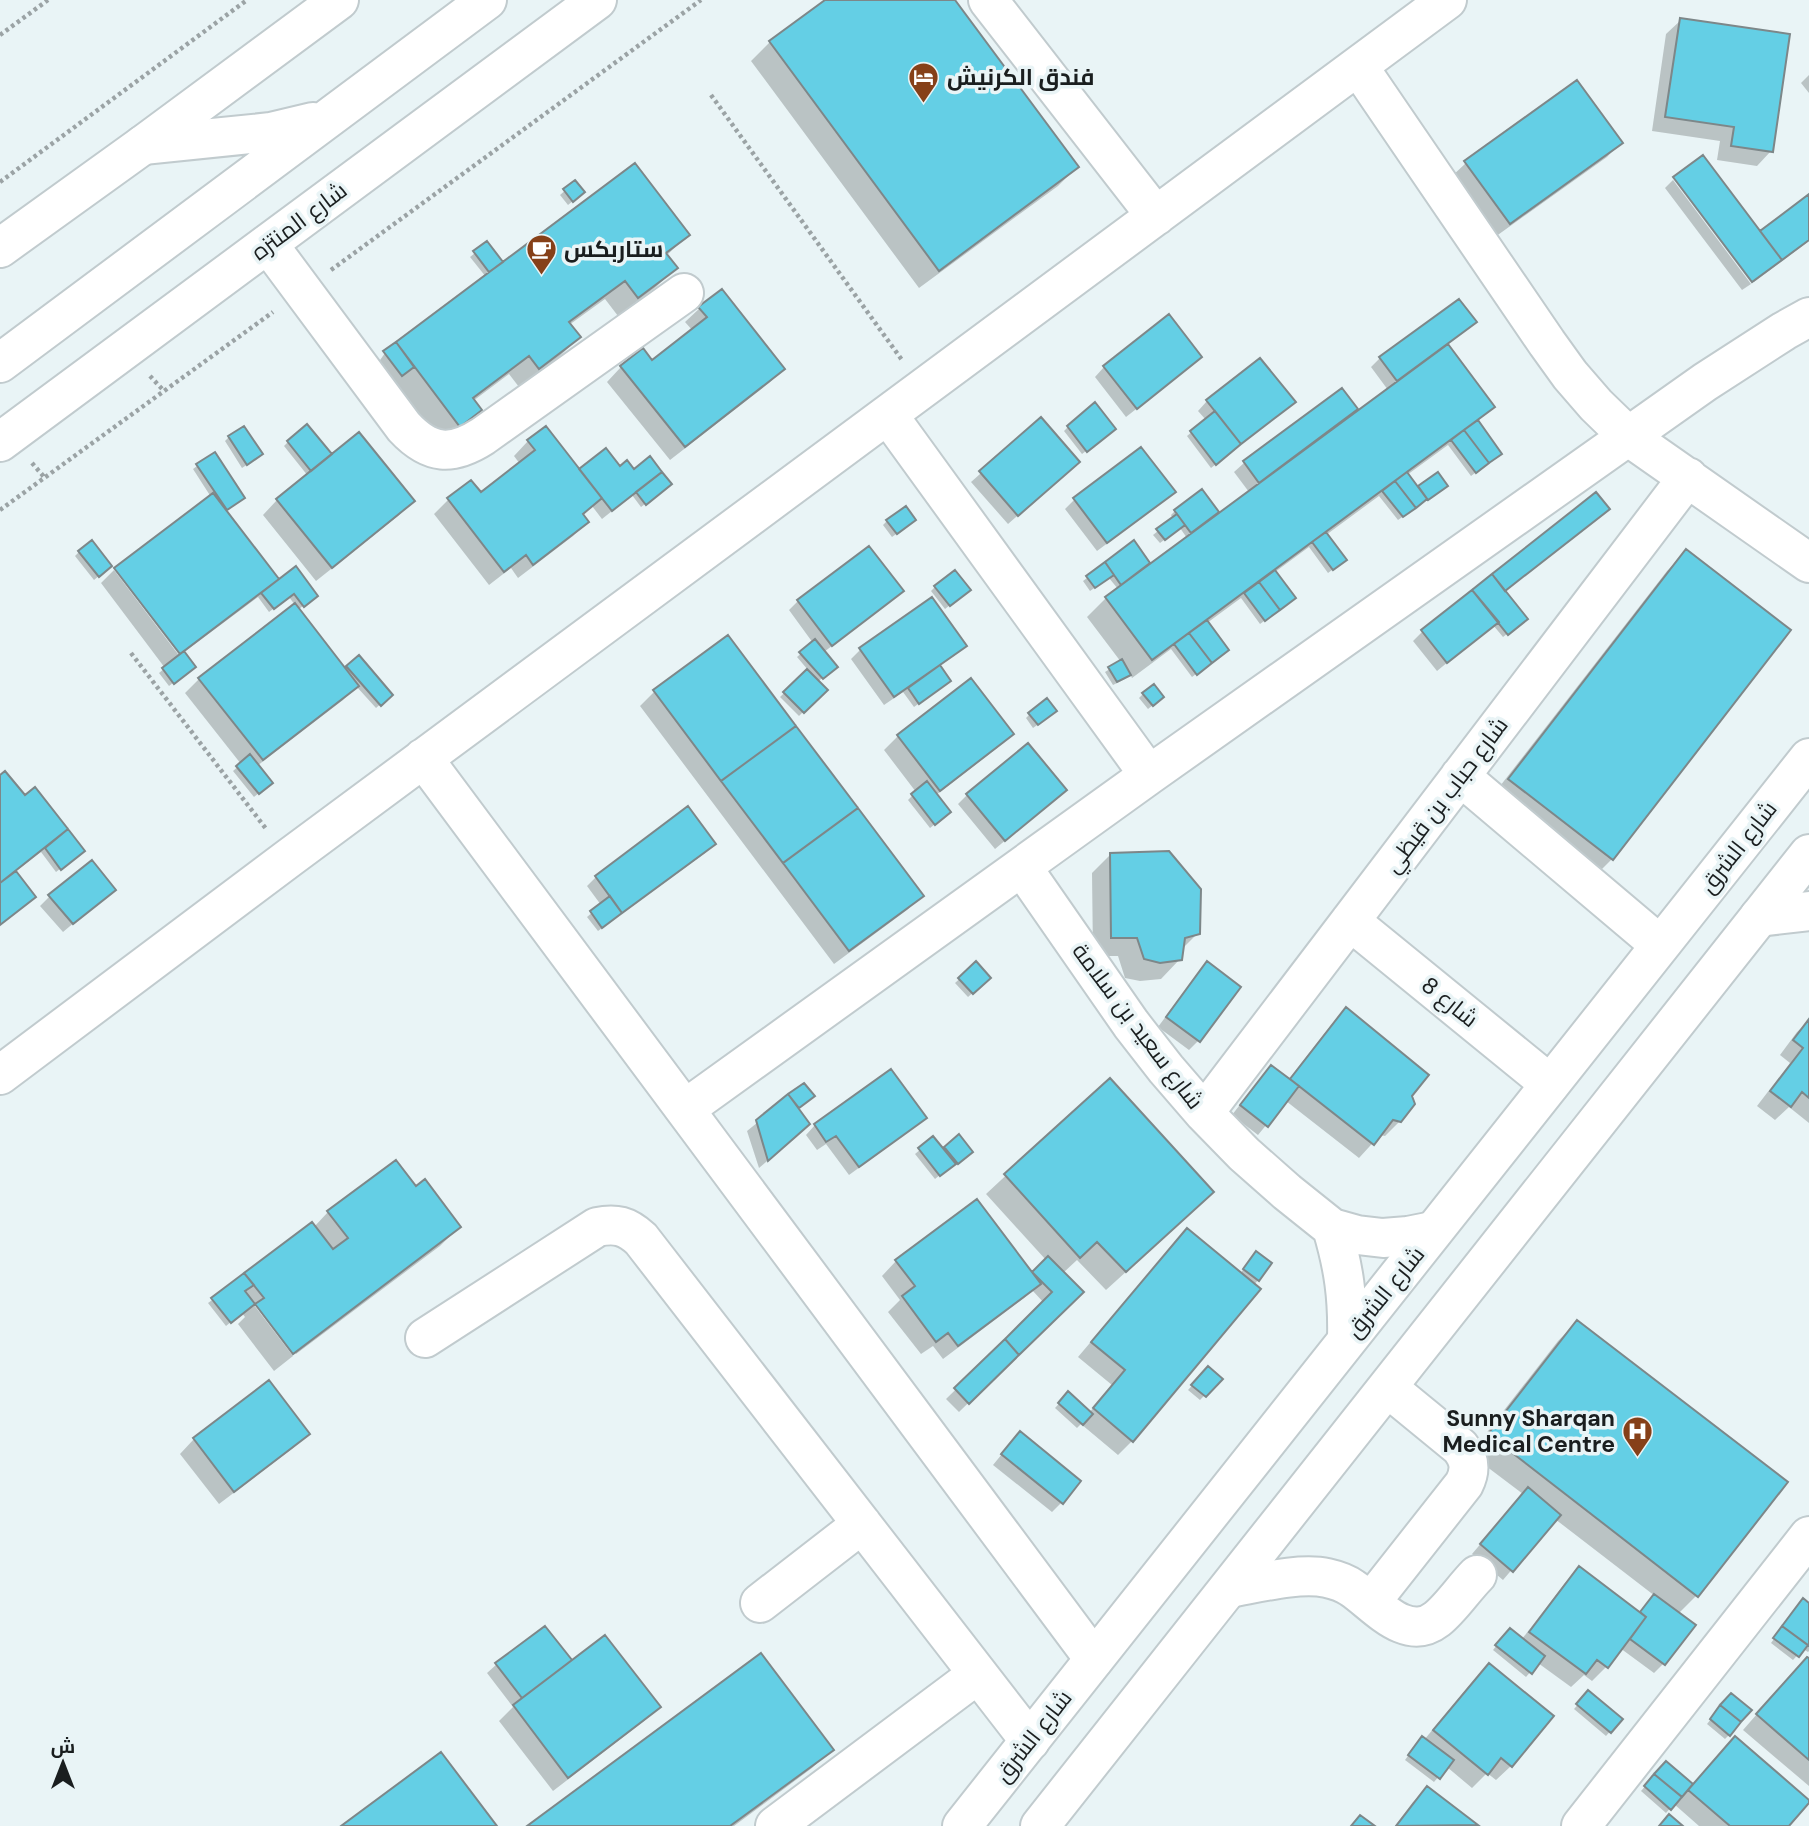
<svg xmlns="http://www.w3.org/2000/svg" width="1809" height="1826" font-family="'DM Sans',Cairo,sans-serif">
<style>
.shadow{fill:#0003}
.building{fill:#64cfe5;stroke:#7d8789;stroke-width:2}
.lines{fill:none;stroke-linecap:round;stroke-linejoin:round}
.minor-casing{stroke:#c1cbce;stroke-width:42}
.major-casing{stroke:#c1cbce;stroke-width:42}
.path{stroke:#9ba3a5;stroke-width:4.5;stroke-dasharray:3.5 3.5;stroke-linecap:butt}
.minor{stroke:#fff;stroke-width:38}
.major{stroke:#fff;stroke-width:38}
.labels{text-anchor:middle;stroke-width:7;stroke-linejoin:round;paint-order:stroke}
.poi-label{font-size:23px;font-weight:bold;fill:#1a1e1f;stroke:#e9f4f6;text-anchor:start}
.street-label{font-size:23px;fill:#1a1e1f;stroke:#e9f4f6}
</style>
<rect width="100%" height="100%" fill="#e9f4f6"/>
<path class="shadow" d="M827 0H953L1077 167 1058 186 919 288 751 61 770 42Z
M1681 20 1771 151 1757 166 1717 160 1720 141 1652 131 1666 34Z
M1809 75V93L1801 83Z
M1621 142 1607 157 1495 237 1451 177 1466 163Z
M1676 178 1759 233 1809 196V241L1754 282Z
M1673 180 1751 284 1742 290 1665 188Z
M575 182 579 196 568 205 560 195Z
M688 235 666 256 675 268 656 287 618 316 605 299 569 325 579 337 560 356 519 387 509 374 473 401 480 410 461 429 440 445 378 363 385 353 486 277 470 257 475 253 502 264Z
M700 308 783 369 769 383 670 460 607 382 621 367 652 362 693 331 685 322Z
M1474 322 1447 345 1493 407 1477 422 1496 457 1471 476 1448 445 1407 475 1417 489 1438 474 1442 490 1398 520 1379 496 1326 535 1340 564 1328 573 1309 547 1275 572 1290 602 1260 624 1241 598 1207 623 1223 654 1192 677 1171 649 1132 678 1130 674 1125 679 1113 685 1105 672 1121 662 1087 617 1106 598 1118 589 1109 578 1090 591 1083 581 1133 543 1144 570 1187 538 1180 528 1160 543 1153 535 1173 519 1171 515 1175 511 1201 491 1219 515 1249 492 1234 472 1244 463 1342 390 1356 409 1350 415 1351 417 1388 390 1371 367 1380 358Z
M1191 366 1126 417 1095 377 1104 367Z
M1207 401 1284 411 1211 468 1187 436 1206 420 1198 411Z
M1041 420 1069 471 1008 524 971 482Z
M1068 427 1110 433 1082 454 1064 431Z
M545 428 579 471 619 469 634 471 666 488 641 507 632 495 602 519 592 506 582 516 587 521 573 536 518 578 511 568 489 585 434 514 448 500 471 482 480 494 520 464 514 456 528 441Z
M229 437 257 458 242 468 225 441Z
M288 442 329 454 413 501 398 516 316 581 263 515 277 500 308 476 284 446Z
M1141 449 1173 492 1164 501 1097 551 1065 509 1074 500Z
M214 454 243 498 225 511 277 579 271 584 273 586 296 569 316 595 298 610 345 670 359 658 391 695 376 708 356 686 343 700 257 766 271 783 254 797 233 771 241 764 185 693 199 679 295 605 289 597 269 612 258 597 183 653 193 667 169 686 159 673 165 668 101 583 114 570 184 662 186 660 116 568 211 497 193 469Z
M1596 494 1504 592 1521 623 1503 637 1493 625 1437 671 1413 641 1422 632Z
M887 521 910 524 892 537 883 525Z
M79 552 106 570 94 580 75 556Z
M1686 552 1612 859 1593 878 1490 799 1667 571Z
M935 587 964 594 945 609 931 591Z
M901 591 892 600 824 652 832 671 817 682 825 690 799 716 780 697 808 670 797 657 813 643 789 610 798 601Z
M931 599 964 646 955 655 938 667 944 685 914 707 903 692 884 705 851 659 860 650Z
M654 692 921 896 907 910 834 964 640 706Z
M1143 694 1158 701 1148 709 1139 698Z
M1030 714 1051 715 1033 728 1026 718Z
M1011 733 997 748 936 795 945 816 930 828 908 800 916 792 884 750 898 736Z
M0 777 24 798 35 789 83 851 56 872 41 852 15 872 34 897 0 925Z
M967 795 1055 799 995 849 958 804Z
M714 844 705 853 598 931 587 917 601 905 587 886 596 877Z
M1111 854 1198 933 1181 950 1180 959 1161 979 1140 981 1125 978 1118 956H1093L1092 873Z
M113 890 63 932 40 906 50 896Z
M976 964 989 978 968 997 955 983Z
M1207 964 1239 987 1198 1041 1189 1050 1158 1027 1198 973Z
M1346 1010 1410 1096 1400 1121 1385 1136 1380 1135 1359 1158 1286 1101 1258 1135 1232 1115 1262 1076 1271 1067 1288 1080 1332 1024Z
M1809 1021V1123L1789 1107 1775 1120 1757 1106 1790 1063 1780 1055 1797 1032Z
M891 1071 925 1118 915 1127 849 1175 826 1144 817 1150 806 1135 815 1125Z
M1109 1080 1193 1211 1106 1290 1077 1260 1063 1273 1082 1292 959 1412 946 1399 1044 1303 1032 1290 1024 1298 943 1359 933 1346 921 1354 888 1312 900 1300 882 1276 896 1261 977 1202 1031 1275 1046 1260 986 1194Z
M790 1096 808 1100 797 1109 799 1133 759 1168 747 1131Z
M933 1139 943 1151 945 1148 967 1156 953 1166 952 1165 935 1179 915 1154Z
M416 1188 459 1227 440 1246 296 1354 257 1302 254 1305 293 1356 274 1371 238 1324 245 1317 242 1313 226 1326 208 1303 314 1227 328 1212Z
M1173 1245 1240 1274 1252 1257 1258 1280 1132 1441 1118 1455 1081 1424 1077 1428 1055 1408 1068 1394 1089 1413 1112 1385 1078 1357Z
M1577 1322 1697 1595 1678 1614 1693 1625 1663 1664 1654 1673 1620 1648 1606 1667 1592 1681 1584 1675 1571 1687 1538 1663 1526 1677 1493 1650 1506 1634 1522 1639 1565 1583 1579 1569 1639 1613 1655 1596 1555 1519 1503 1580 1472 1554 1523 1494 1470 1454 1558 1341Z
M1208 1368 1220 1379 1200 1400 1188 1390Z
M308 1434 293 1448 219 1504 180 1454 194 1439Z
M1011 1443 1061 1503 1052 1512 993 1465Z
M1799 1604 1809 1605V1651L1808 1652 1803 1649 1793 1660 1771 1643Z
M1809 1661V1786L1743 1730 1793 1673Z
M497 1664 564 1666 659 1707 644 1721 553 1791 499 1721 513 1707 487 1673Z
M1489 1665 1551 1717 1511 1766 1496 1780 1487 1773 1472 1788 1447 1767 1434 1782 1405 1760 1418 1742 1424 1740 1475 1679Z
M1588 1693 1620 1720 1606 1736 1574 1709Z
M1727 1699 1729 1735 1725 1739 1707 1724Z
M831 1750 812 1768 734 1826H530Z
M1666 1763 1693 1785 1787 1826H1699L1674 1804 1666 1813 1641 1791Z
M1428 1788 1476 1825 1395 1826 1413 1802Z"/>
<path class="building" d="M825 0H955L1079 167 939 271 769 41Z
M1680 18 1790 34 1773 152 1731 146 1734 127 1665 117Z
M1577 80 1623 143 1510 224 1464 161Z
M1703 155 1782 260 1752 282 1673 177Z
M635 163 690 235 666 253 678 268 638 298 625 281 569 322 581 337 539 369 529 356 473 398 482 410 460 427 396 342Z
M575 180 585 192 573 202 563 189Z
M1809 194V240L1782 260 1760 231Z
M487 241 503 262 489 272 473 251Z
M722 289 785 369 685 447 620 366 643 348 652 360 707 317 698 307Z
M1459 299 1477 322 1397 381 1379 357Z
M1169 314 1202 357 1137 409 1103 366Z
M396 342 414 367 402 376 383 351Z
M1448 344 1495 407 1152 660 1105 597Z
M1260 358 1296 402 1241 444 1206 400Z
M1342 388 1358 409 1259 483 1243 461Z
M1095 402 1116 429 1087 452 1067 426Z
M1215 411 1241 444 1216 465 1190 431Z
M1041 417 1080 462 1018 516 979 471Z
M1478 420 1502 454 1489 463 1464 430Z
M307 424 332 454 311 471 287 441Z
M244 426 263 454 247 465 228 436Z
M546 426 602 498 583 514 589 522 533 565 526 555 504 572 447 498 471 480 481 492 535 450 527 440Z
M1464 430 1489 463 1476 473 1451 440Z
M359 432 415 501 332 568 276 499Z
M1141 447 1176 492 1107 543 1073 498Z
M606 448 620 466 627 460 634 469 650 456 662 472 612 511 579 469Z
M215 452 245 498 227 510 196 464Z
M662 472 672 484 646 505 636 492Z
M1407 472 1427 499 1416 508 1395 481Z
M1438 472 1448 486 1428 500 1418 486Z
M1395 481 1416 508 1403 517 1382 491Z
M1202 489 1219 512 1191 533 1174 510Z
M1596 492 1610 509 1505 591 1492 574Z
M213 493 279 579 180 654 114 568Z
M906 506 916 520 897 534 886 520Z
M1177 514 1185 525 1165 540 1156 529Z
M1326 532 1347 560 1333 570 1312 542Z
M92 540 112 566 99 577 78 551Z
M1134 540 1150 563 1121 585 1105 562Z
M869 546 904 591 832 646 797 600Z
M1686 549 1791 630 1613 860 1508 779Z
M1105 562 1114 575 1095 588 1086 576Z
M296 566 318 596 304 607 294 594 274 609 261 593Z
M955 570 971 590 950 606 934 586Z
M1275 570 1296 598 1280 610 1259 582Z
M1492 574 1528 619 1508 635 1472 590Z
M1259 582 1280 610 1265 621 1244 593Z
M1472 590 1499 622 1447 663 1421 630Z
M932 597 967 646 894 697 859 648Z
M295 603 359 686 263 760 198 678Z
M1207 620 1229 650 1212 663 1189 633Z
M1189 633 1212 663 1197 675 1174 644Z
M728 635 796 726 721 781 653 690Z
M815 639 838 667 823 679 799 652Z
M184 651 196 667 174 684 162 668Z
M359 655 393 695 381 706 346 666Z
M1122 659 1131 675 1117 682 1108 667Z
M940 665 951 681 919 704 908 688Z
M807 669 828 690 804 713 783 692Z
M971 678 1014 734 940 791 897 735Z
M1154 684 1164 697 1153 706 1142 693Z
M1047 698 1057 711 1038 725 1028 713Z
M796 726 858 808 783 863 721 781Z
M1028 743 1067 790 1005 841 966 794Z
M250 754 273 783 259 794 236 766Z
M5 771 25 795 35 787 68 829 0 883V775Z
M927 781 951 812 935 825 911 794Z
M688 806 716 844 622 913 595 876Z
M858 808 924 896 849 951 783 863Z
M68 829 85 851 61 870 45 848Z
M1169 851 1201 889 1200 934 1185 938 1182 960 1160 963 1144 959 1137 938H1111L1110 853Z
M92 860 116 890 73 924 48 895Z
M16 871 36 897 0 925V883Z
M610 896 622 913 602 928 590 911Z
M976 961 991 978 973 994 958 978Z
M1207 961 1241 987 1200 1042 1166 1017Z
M1346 1007 1429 1075 1412 1096 1415 1104 1401 1122 1393 1120 1374 1145 1290 1079Z
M1809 1019V1098L1802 1092 1791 1107 1770 1091 1803 1048 1793 1040Z
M1271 1065 1299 1086 1268 1127 1240 1105Z
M891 1069 927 1118 859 1167 836 1136 826 1142 814 1124Z
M1110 1078 1214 1192 1126 1272 1097 1242 1080 1258 1004 1174Z
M804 1083 815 1096 799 1108 788 1094Z
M788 1094 810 1124 768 1161 756 1120Z
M959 1134 973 1152 958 1164 944 1147Z
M933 1136 956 1164 940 1176 918 1148Z
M396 1160 416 1186 425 1179 461 1227 293 1354 255 1304 264 1298 244 1273 312 1222 333 1249 348 1238 327 1211Z
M977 1199 1041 1284 958 1346 948 1333 936 1342 902 1296 915 1286 895 1260Z
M1187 1228 1261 1289 1133 1442 1093 1408 1125 1370 1091 1342Z
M1256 1251 1272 1263 1259 1281 1243 1269Z
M1048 1256 1084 1292 1019 1355 1005 1339 1052 1292 1032 1272Z
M244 1273 254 1285 245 1291 255 1304 231 1323 211 1298Z
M1577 1320 1788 1482 1698 1597 1488 1434Z
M1005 1339 1019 1355 969 1404 954 1388Z
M1208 1366 1223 1379 1206 1397 1191 1385Z
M269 1380 310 1434 234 1492 193 1438Z
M1068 1391 1093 1414 1083 1425 1058 1403Z
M1020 1431 1081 1481 1063 1504 1001 1454Z
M1528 1487 1561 1515 1513 1572 1480 1544Z
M1579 1566 1646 1617 1608 1668 1597 1660 1586 1674 1529 1632Z
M1654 1594 1696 1625 1665 1665 1630 1639 1646 1617 1640 1612Z
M1803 1598 1809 1603V1646L1782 1626Z
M545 1626 572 1660 522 1698 495 1663Z
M1782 1626 1808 1645 1799 1657 1773 1638Z
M1510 1628 1545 1656 1532 1674 1495 1645Z
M605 1635 661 1707 568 1778 513 1705Z
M761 1653 834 1750 730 1826H527Z
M1807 1657 1809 1658V1760L1756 1714Z
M1489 1663 1554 1716 1512 1767 1501 1758 1488 1775 1433 1730Z
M1588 1690 1623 1719 1611 1733 1576 1704Z
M1731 1693 1752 1710 1741 1722 1720 1705Z
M1720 1705 1741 1722 1730 1736 1710 1719Z
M1422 1736 1454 1760 1440 1779 1408 1755Z
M1735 1736 1809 1800V1803L1789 1826H1730L1688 1790Z
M441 1752 497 1826H341Z
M1666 1761 1693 1784 1682 1797 1654 1774Z
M1654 1774 1682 1797 1671 1810 1644 1786Z
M1427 1786 1478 1825 1396 1826Z
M1669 1814 1683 1826H1659Z
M1360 1815 1375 1826H1351Z"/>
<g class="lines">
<defs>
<path id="minor" d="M988 0 1156 216
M1358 66 1547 343 1570 375 1596 405 1629 437 1809 563
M268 244 404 427C430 455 452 456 483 436L684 293
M0 248 143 145 339 0
M888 415 1149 775
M423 758 1094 1659
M1460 776 1660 945
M1022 867 1131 1024 1166 1069 1204 1113 1244 1154 1287 1192 1332 1228 1357 1235 1383 1238 1408 1236 1433 1231
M1759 917 1809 911
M1350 921 1550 1084
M0 1075 289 858 1447 0
M685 1109 1149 775 1705 382 1784 331 1809 317
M1204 1113 1688 477
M1332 1228C1344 1268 1348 1298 1347 1339
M425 1338 597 1227C616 1223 627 1226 641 1239L1030 1741
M1230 1588C1258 1583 1300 1572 1327 1578 1336 1580 1345 1583 1352 1588 1376 1604 1406 1643 1437 1619 1451 1608 1464 1588 1477 1575
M1371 1602 1464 1484C1471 1470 1470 1459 1460 1447L1388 1388
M760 1603 862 1524
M775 1826 978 1674
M1581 1826 1809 1536"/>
<path id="major" d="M143 145 271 132 313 122
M0 363 487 0
M0 442 597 0
M962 1826 1809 758
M1040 1826 1809 854"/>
</defs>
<use href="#minor" class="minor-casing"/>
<use href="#major" class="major-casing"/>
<path class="path" d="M0 35 48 0
M711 95 902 360
M0 182 247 0
M331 270 701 0
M150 376 164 391
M32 463 45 478
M0 510 273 312
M131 653 267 830"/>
<use href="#minor" class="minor"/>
<use href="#major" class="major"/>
</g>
<defs>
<symbol id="hotel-pin" viewBox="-11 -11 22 30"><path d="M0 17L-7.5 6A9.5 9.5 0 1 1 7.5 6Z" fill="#864018" stroke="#e9f4f6"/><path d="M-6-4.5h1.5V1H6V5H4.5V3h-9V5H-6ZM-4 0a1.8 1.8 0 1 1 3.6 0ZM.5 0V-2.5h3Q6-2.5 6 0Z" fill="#fff"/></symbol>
<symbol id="cafe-pin" viewBox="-11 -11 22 30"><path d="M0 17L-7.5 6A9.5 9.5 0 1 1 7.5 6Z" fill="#864018" stroke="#e9f4f6"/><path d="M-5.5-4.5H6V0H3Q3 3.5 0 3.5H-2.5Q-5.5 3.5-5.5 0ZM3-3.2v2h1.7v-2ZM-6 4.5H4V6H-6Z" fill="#fff"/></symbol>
<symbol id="hospital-pin" viewBox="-11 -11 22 30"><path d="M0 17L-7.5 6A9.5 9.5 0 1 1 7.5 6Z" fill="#864018" stroke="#e9f4f6"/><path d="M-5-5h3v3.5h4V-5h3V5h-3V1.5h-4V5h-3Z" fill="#fff"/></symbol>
</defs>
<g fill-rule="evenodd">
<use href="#hotel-pin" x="906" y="60" width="35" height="47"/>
<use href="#cafe-pin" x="524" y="232" width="35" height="47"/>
<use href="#hospital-pin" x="1620" y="1414" width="35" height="47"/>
</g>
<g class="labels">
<g class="poi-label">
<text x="947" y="85">فندق الكرنيش</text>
<text x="564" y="257">ستاربكس</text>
<text x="1615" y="1426" text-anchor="end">Sunny Sharqan<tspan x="1615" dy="26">Medical Centre</tspan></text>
</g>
<g class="street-label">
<text transform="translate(299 221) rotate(-37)" y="8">شارع المنتزه</text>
<text transform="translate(1446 795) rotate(-53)" y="8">شارع حباب بن قيظي</text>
<text transform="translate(1738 847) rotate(-52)" y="8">شارع الشرق</text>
<text transform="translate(1450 1002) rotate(39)" y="8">شارع 8</text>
<text transform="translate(1138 1026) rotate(53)" y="8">شارع سعيد بن سلامة</text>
<text transform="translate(1385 1292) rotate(-51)" y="8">شارع الشرق</text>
<text transform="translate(1033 1736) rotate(-52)" y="8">شارع الشرق</text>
</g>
</g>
<g transform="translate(63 1763)" stroke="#e9f4f6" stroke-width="5" paint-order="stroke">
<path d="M0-5L12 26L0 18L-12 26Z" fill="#1a1e1f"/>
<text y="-10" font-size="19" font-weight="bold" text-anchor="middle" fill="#1a1e1f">ش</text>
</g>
</svg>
